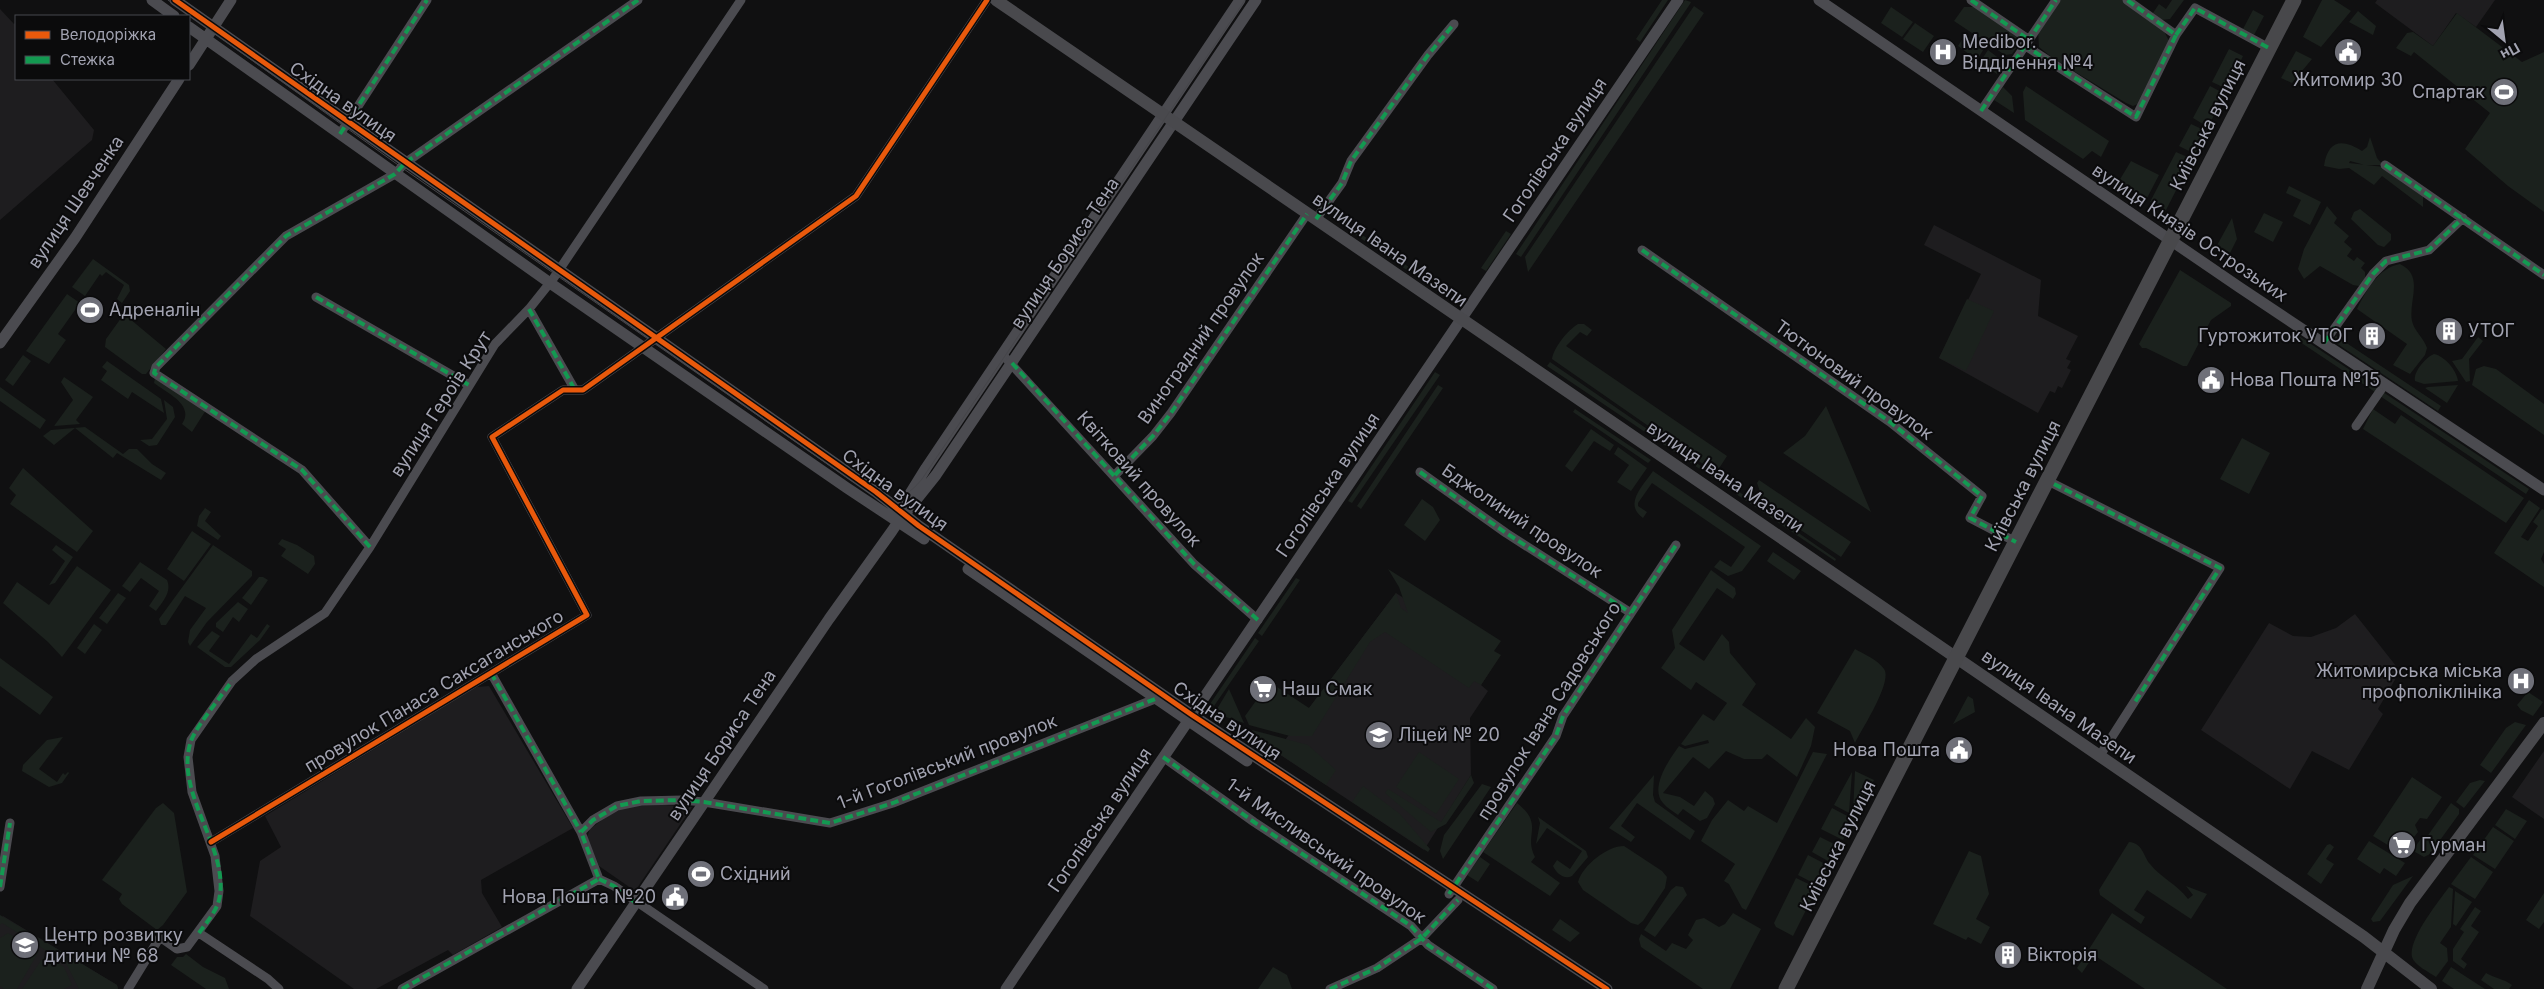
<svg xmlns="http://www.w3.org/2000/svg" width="2544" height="989" font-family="Inter,sans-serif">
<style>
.built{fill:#1e1d1f}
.green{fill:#1b211d}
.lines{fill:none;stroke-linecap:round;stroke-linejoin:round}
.minor{stroke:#4b4b50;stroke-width:9}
.tertiary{stroke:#4b4b50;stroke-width:11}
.secondary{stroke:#49494d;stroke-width:12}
.primary{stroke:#48484b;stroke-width:15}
.tram{stroke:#46464a;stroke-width:1}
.quiet{stroke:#139951;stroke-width:4;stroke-dasharray:8 4;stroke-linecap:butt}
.cycleway-casing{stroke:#0b0b0c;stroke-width:8}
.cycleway{stroke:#e8590c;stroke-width:5}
.labels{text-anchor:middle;stroke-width:4;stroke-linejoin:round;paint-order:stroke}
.poi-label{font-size:18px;fill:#a2a3b1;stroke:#0b0b0c;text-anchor:start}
.street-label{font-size:18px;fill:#a2a3b1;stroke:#0b0b0c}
</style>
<rect width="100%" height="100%" fill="#101011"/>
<path class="built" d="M2377 0H2495L2476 27 2456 13 2433 46 2375 3Z
M0 9 14 24 16 22V79H52L94 130 92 140 0 220Z
M1934 225 2041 280 2038 316 2078 336 2066 359 2071 361 2067 368 2071 370 2062 388 2058 386 2055 393 2050 391 2038 413 1939 358 1981 274 1924 245Z
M1396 593 1497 660 1481 685 1488 691 1470 718 1471 775 1424 850 1276 752Z
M2355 614 2400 671 2378 709 2383 714 2349 770 2312 751 2290 789 2201 730 2269 623 2293 636 2311 637 2336 628Z
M489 686 573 828 481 880 482 893 502 927 453 955 448 950 376 989H354L250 916 260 861 281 847 265 816 469 691 477 687Z
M2544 751V819L2512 797Z
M651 804 692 807 635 891 599 866 587 837 590 829 606 817 627 806Z
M3 916 117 985 118 989H0V920Z"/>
<path class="green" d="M1662 0H1668L1640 42 1636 39Z
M1685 0 1691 2 1690 4 1521 257 1516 254Z
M2059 0H2122L2164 31 2169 41 2138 104 2133 106 2126 103 2054 59 2039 47 2038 31Z
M2172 0H2184L2170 19 2161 20 2153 13 2159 4 2166 9Z
M2322 0H2334L2351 11 2321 47 2303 37Z
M1694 6 1704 13 1528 272 1525 257Z
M1891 7 1913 22 1902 37 1881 23Z
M1964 7H1974L2019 35 2018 45 2012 54 2005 55 1954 21Z
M2253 10 2264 16 2254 35 2243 29Z
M2358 11 2376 26 2373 35 2349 22Z
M2457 13 2522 62 2544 52V212L2508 186 2465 149 2490 113 2414 52 2411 56 2396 48 2407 33 2413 32 2433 46Z
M1915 23 1934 36 1923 52 1903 39Z
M1965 35 1985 47 1977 60 1958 46Z
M2229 49 2243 56 2227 89 2212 82Z
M1988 50 2005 63 1997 74 1980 62Z
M2296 51 2312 59 2292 83 2281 78Z
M2026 86 2109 141 2101 157 2092 151 2083 159 2025 120 2023 92Z
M2210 86 2225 94 2208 127 2193 118Z
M2003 87 2012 96 2014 113 1994 100Z
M2191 124 2206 131 2195 154 2179 146Z
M2370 137 2377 158 2383 165H2365L2350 161 2349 163 2384 167 2423 194V207L2382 176 2374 185 2349 168 2339 169 2324 166C2328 139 2343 139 2362 151L2367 147Z
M2176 152 2192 159 2165 212 2150 202Z
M2131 161 2159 175 2146 200 2119 181Z
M2289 186 2321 202 2310 225 2293 216 2301 200 2286 193Z
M2327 206 2337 218 2334 223 2349 236 2344 242 2352 249 2347 256 2354 261 2357 257 2365 263 2361 268 2365 272V280L2359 286 2353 285 2320 266 2304 279 2298 269 2304 249Z
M2360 209 2391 234V240L2384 247 2378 245 2351 219 2354 212Z
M2264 213 2283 222 2273 242 2254 232Z
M2232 218 2237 239 2228 257 2215 249Z
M1342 221 1448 294 1446 297 1340 224Z
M1506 231 1511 234 1486 271 1481 268Z
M93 259 129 285 130 291 122 303 117 299 124 285 106 272 102 276 100 274 85 296 72 287Z
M2400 264C2425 276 2408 301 2412 321 2414 331 2424 338 2427 348L2425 355 2410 374 2393 365 2407 344 2357 309C2366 291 2378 268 2400 264Z
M2180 270 2231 303V306L2211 320 2187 366H2183L2146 348H2142L2139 344Z
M67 294 80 303 58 334 66 340 49 364 26 351Z
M1967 299 1994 311 1966 371 1939 358Z
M124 314 166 349 146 374H142L105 347 106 339Z
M1578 324H1584L1592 330 1587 336 1580 332 1566 346 1727 456 1716 473 1552 359C1554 347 1568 330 1578 324Z
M2293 332 2377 388 2375 392 2291 336Z
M2336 336 2441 406 2438 411 2333 341Z
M2478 337 2483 341 2469 359 2470 381 2466 382 2452 361 2462 359Z
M2434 354C2445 356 2457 371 2458 381L2424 384 2415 381C2413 372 2426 357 2434 354Z
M23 355 31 361 13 386 5 380Z
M107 361 161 399 164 413 132 392 128 399 101 380 107 371 102 367Z
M1550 362 1724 482 1722 484 1559 374 1547 366Z
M2484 366 2496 369 2544 404V435L2472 385 2476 369Z
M1435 372 1440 375 1352 503 1348 501Z
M64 377 93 397 76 420 80 424 54 426 73 400 61 382Z
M155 378 206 410 192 432 182 424C195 405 167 393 154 383Z
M1438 385 1443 388 1361 509 1357 506Z
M2458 385 2447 403 2425 388 2428 387Z
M0 387 46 420 40 429 0 401Z
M2383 392 2529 489 2526 494 2380 396Z
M164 400 173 407 175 417 157 445 149 446 140 440 152 439 167 419Z
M1826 406 1871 512 1783 453 1805 436Z
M1575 409 1651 460 1648 463 1573 412Z
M2373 409 2395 424 2401 415 2524 498 2506 523 2363 429Z
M85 427 123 454 129 449H137L152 464 166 473 161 480 117 453 113 458 75 428 54 445 43 436 51 430Z
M1591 429 1614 445 1610 451 1594 441 1572 472 1565 466Z
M2242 438 2270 453 2249 494 2220 479Z
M1618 447 1647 468 1631 491 1617 482 1629 465 1614 454Z
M23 468 93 531 77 552 10 504 16 495 9 488Z
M1653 471 1761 546 1742 571 1728 576 1714 567 1720 560 1731 567 1745 547 1652 483 1638 503V506L1647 512 1643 518C1623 504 1643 486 1653 471Z
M1759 480 1851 542 1841 557 1765 506 1757 483Z
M1738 491 1836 559 1835 561 1736 494Z
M1422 499 1433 507 1440 520 1425 541 1404 525Z
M2529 500 2540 508 2521 537 2528 541 2538 526 2533 522 2542 509 2544 510V552L2541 559 2544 564V587L2494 553Z
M205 508 211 512 205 521 221 536 218 540 197 526 199 516Z
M192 531 211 544 184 581 167 569Z
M282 539 297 545 314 556 315 564 308 574 281 556 286 549 278 544Z
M56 545 73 557 55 583 49 585 65 561 52 550Z
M213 545 252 571V576L207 622 190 646 188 642 190 630 206 608 185 596 166 625H161L159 619Z
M1773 552 1801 571 1794 580 1767 561Z
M140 562 167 580C172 592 163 601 156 611L149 606 159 591 141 578 130 592 122 586Z
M77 566 111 590 62 657 48 642 3 603 17 582 49 605Z
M1388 569 1501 641 1494 651 1501 655 1481 685 1474 681 1469 688 1385 632 1370 642 1312 736H1290L1249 725 1245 716 1258 698 1263 701 1274 685 1309 708 1396 593 1401 608 1408 613 1399 587Z
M1711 570 1735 588 1736 594 1733 599 1717 588 1679 644 1704 661 1722 634 1729 642 1730 653 1756 684 1742 705 1791 739 1806 718 1815 727 1811 746 1797 777 1767 754 1762 759H1744L1726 751 1709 769 1693 757 1663 793 1680 797 1694 806 1705 791 1713 798 1715 804 1707 818 1700 821 1683 809 1678 815C1673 811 1667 808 1663 803 1649 787 1670 759 1679 746L1685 749 1709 743 1708 740 1685 746 1681 744 1703 714 1714 721 1727 703 1696 682 1691 690 1661 668 1675 648 1672 630Z
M259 577H263L268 580 251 605 242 598Z
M1296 578 1300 580 1262 636 1258 633Z
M118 593 126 598 107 624 99 618Z
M238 602 248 609 239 622 233 617 223 632 216 627V623Z
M94 624 102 630 85 654 77 648Z
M267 624 270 626 260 640 231 667H225L197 647 212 631 220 636 209 651 229 664 251 634 257 638Z
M1255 638 1259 641 1214 706 1210 704Z
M1855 649C1864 654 1878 660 1884 669 1893 681 1862 729 1855 743L1850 731 1817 713Z
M0 658 53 697 40 715 0 686Z
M1229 689 1244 723 1217 714V709Z
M2528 692 2543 702 2533 716 2521 710 2517 705Z
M1968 696 1973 699 1975 712 1953 724Z
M2515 722 2526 725 2491 773 2480 765 2506 728Z
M1252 730 1308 745 1336 770 1326 785 1254 737Z
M63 737 39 769 57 782 63 773 65 775 68 772 69 773 62 783 49 787 22 771 23 765 47 740Z
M1419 752 1459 779 1436 814 1396 787Z
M1813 752 1827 754 1746 910 1742 908 1729 884 1724 881 1735 864 1701 841 1712 820 1728 800 1744 811 1748 806 1777 823Z
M1855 771 1874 780 1862 802 1865 803 1863 808 1860 806 1856 814 1853 813Z
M1852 772 1849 813 1834 805Z
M1471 775 1474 783 1446 824 1431 832 1385 793 1388 789 1441 822Z
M1654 775 1653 795 1655 802 1695 831 1690 840 1637 803 1621 826 1635 837 1631 842 1609 828Z
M2412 777 2442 797 2427 819 2420 818 2415 825 2418 832 2410 842 2399 835 2391 847 2373 836Z
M2480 780 2485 781 2464 808 2456 802 2470 783Z
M1482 784 1491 787 1443 859 1440 851 1444 835Z
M1363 786 1400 814 1430 849 1428 852 1352 802Z
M163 803 174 813 187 892 163 925 157 930 122 904 119 899 122 894 102 880 156 808Z
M1517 803C1545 825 1523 835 1535 857L1531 862 1560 883 1550 896 1483 852Z
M2451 803 2459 809V814L2430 854 2424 857 2415 852V847L2423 836 2426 838Z
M1832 808 1853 819 1843 840 1821 829Z
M2506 809 2527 821 2515 839 2495 825Z
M1538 817 1586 851 1588 857 1572 876C1564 880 1556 873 1553 866L1557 860 1570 869 1582 851 1547 828 1536 844 1540 823Z
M2493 827 2514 841 2495 869 2473 855Z
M1820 837 1836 845 1828 861 1812 852Z
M2369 841 2405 863 2396 876 2384 868 2380 874 2357 859Z
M2129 842C2143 843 2143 856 2150 864 2161 878 2177 884 2188 899L2193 895 2186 886 2207 894 2191 919 2147 890 2134 910 2145 917 2141 924 2100 895 2099 890Z
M2330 844 2334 847 2326 859 2334 864 2321 884 2307 874 2327 845Z
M1624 846 1662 871 1667 877 1665 888 1643 921 1638 925 1631 923 1583 890 1578 882C1583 865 1607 846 1624 846Z
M1969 851 1981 856 1989 894 1976 919 1990 927 1981 944 1968 937 1966 940 1933 924Z
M1808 855 1829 866 1819 886 1798 875Z
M1480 857 1490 864 1478 882 1467 875Z
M2471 857 2493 872 2475 899 2451 884Z
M2413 876 2380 921 2373 922 2371 919 2393 885Z
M1796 878 1817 888 1793 936 1776 927 1774 923Z
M1676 886 1683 887 1687 895 1655 937 1644 930 1671 890Z
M2449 887 2453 889 2451 927 2440 943 2447 948 2448 961 2436 977C2429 972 2414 965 2412 957 2408 939 2439 901 2449 887Z
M2455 891 2472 902 2456 926 2453 924Z
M2544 893V922L2539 929 2526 920Z
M2475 907 2481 911 2471 926 2479 932 2461 959 2467 964 2464 969 2453 961V949L2464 932 2460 929Z
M1733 913 1761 929 1730 989H1703L1641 947 1639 939 1641 934 1666 951 1672 943 1686 949 1693 940 1688 935 1696 920 1704 918 1719 927 1725 924Z
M2112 913 2227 989H2145L2094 955 2082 973 2077 968Z
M0 915 117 985 118 989H79L66 963 2 923 0 925Z
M1560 919 1580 933 1570 942 1552 930Z
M8 933 39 951 17 989H4L0 986V938Z
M186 954 203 967 225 978 229 989H206L171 965 177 957H183Z
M46 956 64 967 72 985 64 989H22L42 959Z
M1273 967 1287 975 1292 989H1258Z
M2451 967 2485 989H2454L2442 981Z
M2486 973C2495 978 2504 979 2512 985L2509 989H2494L2481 980Z"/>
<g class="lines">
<path class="minor" d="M1971 0 2028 39
M2176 35 2195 8 2269 48
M2024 45 2136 117 2176 35 2127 0
M1981 111 2056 0
M340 134 427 0
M2385 165 2544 275
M1316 219 1342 183 1351 161 1428 55 1454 24
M1642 250 1890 422 1982 496 1970 518 2016 542
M316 297 469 385
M529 309 575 390
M2324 343 2373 274 2386 261 2429 250 2463 218
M1002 354 1194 564 1258 620
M2356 426 2385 384
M1420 472 1506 533 1631 613
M1115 475 1153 436 1171 413 1307 214
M2054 484 2220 568 2099 757
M370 547 302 470 154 373 156 367 286 236 395 174 405 163 638 0
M491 673 581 832
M1163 757 1254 822 1411 926 1428 945 1493 989
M211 842 587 615 492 437 563 390H583L856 196 987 0
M599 879 614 886 764 989
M0 887 10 823
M1449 894 1556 736 1563 716 1676 545
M199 933 268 979 279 989
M128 989 160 937 177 949 187 947 217 906 219 891 215 856 192 792 188 757 191 740 232 681 256 659 325 613 370 547 495 344 529 309 553 279 741 0
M402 989 599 879 581 832 593 820 617 806 641 801 682 800 704 802 830 823 893 803 1155 699
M1330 989 1377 968 1422 938 1458 900"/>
<path class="tertiary" d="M152 0 174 16
M175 0 876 492 919 526 1192 715 1607 989
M1819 0 2239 287 2544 490
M189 27 550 283 847 488 924 539
M189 65 231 0
M0 343 75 238 179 79
M901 519 936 475 1256 0
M968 569 1247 761
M577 989 829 619 892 531 898 522 900 510 926 468 1240 0
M1006 989 1678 0"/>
<path class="secondary" d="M996 0 2364 937 2431 989
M2367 989 2394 930 2410 903 2544 723"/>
<path class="primary" d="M1786 989 2294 0"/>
<path class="tram" d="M168 0 401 167 852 481C880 498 898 509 922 479L1245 0"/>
<path class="quiet" d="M1971 0 2028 39
M2176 35 2195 8 2269 48
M2024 45 2136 117 2176 35 2127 0
M1981 111 2056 0
M340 134 427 0
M2385 165 2544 275
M1316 219 1342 183 1351 161 1428 55 1454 24
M1642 250 1890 422 1982 496 1970 518 2016 542
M316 297 469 385
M529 309 575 390
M2324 343 2373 274 2386 261 2429 250 2463 218
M1012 363 1194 564 1258 620
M1420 472 1506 533 1631 613
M1115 475 1153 436 1171 413 1307 214
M2054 484 2220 568 2135 702
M370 547 302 470 154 373 156 367 286 236 395 174 405 163 638 0
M491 673 581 832
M1163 757 1254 822 1411 926 1428 945 1493 989
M599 879 614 886 636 903
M0 887 10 823
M1449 894 1556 736 1563 716 1676 545
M199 933C206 923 216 912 219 900 231 849 173 793 191 741 195 728 223 694 232 681
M402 989 599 879 581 832 593 820 617 806 641 801 682 800 704 802 830 823 893 803 1155 699
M1330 989 1377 968 1422 938 1458 900"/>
<defs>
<path id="cycleway" d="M175 0 876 492 919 526 1192 715 1607 989
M211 842 587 615 492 437 563 390H583L856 196 987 0"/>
</defs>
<use href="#cycleway" class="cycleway-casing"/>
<use href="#cycleway" class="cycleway"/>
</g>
<defs>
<symbol id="hospital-disc" viewBox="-11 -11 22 22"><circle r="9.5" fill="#6f7079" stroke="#0b0b0c"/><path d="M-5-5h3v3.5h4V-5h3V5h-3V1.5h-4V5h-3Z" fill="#fff"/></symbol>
<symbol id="civic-disc" viewBox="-11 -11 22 22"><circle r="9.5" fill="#6f7079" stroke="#0b0b0c"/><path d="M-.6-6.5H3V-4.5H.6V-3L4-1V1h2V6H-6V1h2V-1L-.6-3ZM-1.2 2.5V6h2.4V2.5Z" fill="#fff"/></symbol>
<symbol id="stadium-disc" viewBox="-11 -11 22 22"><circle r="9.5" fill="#6f7079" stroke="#0b0b0c"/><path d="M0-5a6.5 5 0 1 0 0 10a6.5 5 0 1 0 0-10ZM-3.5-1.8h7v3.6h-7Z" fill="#fff"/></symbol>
<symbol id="building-disc" viewBox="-11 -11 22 22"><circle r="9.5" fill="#6f7079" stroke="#0b0b0c"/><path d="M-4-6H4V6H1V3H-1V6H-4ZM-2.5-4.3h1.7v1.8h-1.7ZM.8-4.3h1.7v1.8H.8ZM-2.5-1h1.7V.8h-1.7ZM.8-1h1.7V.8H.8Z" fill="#fff"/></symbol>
<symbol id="supermarket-disc" viewBox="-11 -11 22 22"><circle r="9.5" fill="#6f7079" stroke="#0b0b0c"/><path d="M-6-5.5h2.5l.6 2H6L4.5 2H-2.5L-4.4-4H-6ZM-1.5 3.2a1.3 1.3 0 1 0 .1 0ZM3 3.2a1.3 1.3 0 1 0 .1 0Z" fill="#fff"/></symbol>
<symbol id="school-disc" viewBox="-11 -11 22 22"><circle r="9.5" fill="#6f7079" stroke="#0b0b0c"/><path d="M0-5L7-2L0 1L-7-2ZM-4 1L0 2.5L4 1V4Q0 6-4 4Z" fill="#fff"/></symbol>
</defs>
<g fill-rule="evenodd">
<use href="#hospital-disc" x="1927" y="36" width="32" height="32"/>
<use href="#civic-disc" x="2332" y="36" width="32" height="32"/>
<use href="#stadium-disc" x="2488" y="76" width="32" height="32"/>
<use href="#stadium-disc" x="74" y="294" width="32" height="32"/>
<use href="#building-disc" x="2433" y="315" width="32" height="32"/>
<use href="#building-disc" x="2356" y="320" width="32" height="32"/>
<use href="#civic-disc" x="2195" y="364" width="32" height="32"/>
<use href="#hospital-disc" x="2505" y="665" width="32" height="32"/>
<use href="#supermarket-disc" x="1247" y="673" width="32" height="32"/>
<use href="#school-disc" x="1363" y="719" width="32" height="32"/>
<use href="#civic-disc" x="1943" y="734" width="32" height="32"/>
<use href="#supermarket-disc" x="2386" y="829" width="32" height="32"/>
<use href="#stadium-disc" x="685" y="858" width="32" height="32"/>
<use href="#civic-disc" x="659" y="881" width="32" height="32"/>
<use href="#school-disc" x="9" y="929" width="32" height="32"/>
<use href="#building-disc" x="1992" y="939" width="32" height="32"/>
</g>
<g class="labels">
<g class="poi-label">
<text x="1962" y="48">Medibor.<tspan x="1962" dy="21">Відділення №4</tspan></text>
<text x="2348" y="86" text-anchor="middle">Житомир 30</text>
<text x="2485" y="98" text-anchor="end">Спартак</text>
<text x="109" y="316">Адреналін</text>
<text x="2468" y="337">УТОГ</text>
<text x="2353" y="342" text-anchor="end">Гуртожиток УТОГ</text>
<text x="2230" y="386">Нова Пошта №15</text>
<text x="2502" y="677" text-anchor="end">Житомирська міська<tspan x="2502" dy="21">профполіклініка</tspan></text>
<text x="1282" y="695">Наш Смак</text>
<text x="1398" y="741">Ліцей № 20</text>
<text x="1940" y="756" text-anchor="end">Нова Пошта</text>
<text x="2421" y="851">Гурман</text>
<text x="720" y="880">Східний</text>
<text x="656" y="903" text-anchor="end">Нова Пошта №20</text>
<text x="44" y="941">Центр розвитку<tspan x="44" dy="21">дитини № 68</tspan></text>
<text x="2027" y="961">Вікторія</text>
</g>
<g class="street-label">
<text transform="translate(343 102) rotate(35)" y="6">Східна вулиця</text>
<text transform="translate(2208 125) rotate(-63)" y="6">Київська вулиця</text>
<text transform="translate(1555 150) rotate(-56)" y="6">Гоголівська вулиця</text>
<text transform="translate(76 202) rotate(-56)" y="6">вулиця Шевченка</text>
<text transform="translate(2190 233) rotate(34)" y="6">вулиця Князів Острозьких</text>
<text transform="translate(1390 250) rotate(35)" y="6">вулиця Івана Мазепи</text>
<text transform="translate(1065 253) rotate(-56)" y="6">вулиця Бориса Тена</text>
<text transform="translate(1201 338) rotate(-55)" y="6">Виноградний провулок</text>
<text transform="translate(1854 380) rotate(36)" y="6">Тютюновий провулок</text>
<text transform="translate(441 404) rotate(-57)" y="6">вулиця Героїв Крут</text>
<text transform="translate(1725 477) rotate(34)" y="6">вулиця Івана Мазепи</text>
<text transform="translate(1139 479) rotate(48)" y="6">Квітковий провулок</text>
<text transform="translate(1328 485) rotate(-56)" y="6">Гоголівська вулиця</text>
<text transform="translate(2023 486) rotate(-63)" y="6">Київська вулиця</text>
<text transform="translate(895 490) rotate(36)" y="6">Східна вулиця</text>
<text transform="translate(1522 521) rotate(34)" y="6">Бджолиний провулок</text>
<text transform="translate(434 691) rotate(-31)" y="6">провулок Панаса Саксаганського</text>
<text transform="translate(2059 707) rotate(35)" y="6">вулиця Івана Мазепи</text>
<text transform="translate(1549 711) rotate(-58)" y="6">провулок Івана Садовського</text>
<text transform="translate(1227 721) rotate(34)" y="6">Східна вулиця</text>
<text transform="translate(722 745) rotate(-56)" y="6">вулиця Бориса Тена</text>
<text transform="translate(947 762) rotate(-21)" y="6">1-й Гоголівський провулок</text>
<text transform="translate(1100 820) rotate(-56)" y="6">Гоголівська вулиця</text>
<text transform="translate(1838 846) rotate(-63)" y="6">Київська вулиця</text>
<text transform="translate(1326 851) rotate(35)" y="6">1-й Мисливський провулок</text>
</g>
</g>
<rect x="15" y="15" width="175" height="65" fill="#0b0b0c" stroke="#47484e"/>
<rect x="25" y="31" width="25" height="8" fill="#e8590c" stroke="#47484e"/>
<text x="60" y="40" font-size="15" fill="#a2a3b1">Велодоріжка</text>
<rect x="25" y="56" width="25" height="8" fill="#139951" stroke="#47484e"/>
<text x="60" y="65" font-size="15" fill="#a2a3b1">Стежка</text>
<g transform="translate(2504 40) rotate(151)" stroke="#0b0b0c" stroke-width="4" paint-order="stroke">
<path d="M0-4L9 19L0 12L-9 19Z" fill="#a2a3b1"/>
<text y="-8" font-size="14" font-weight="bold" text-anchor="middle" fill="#a2a3b1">Пн</text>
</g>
</svg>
